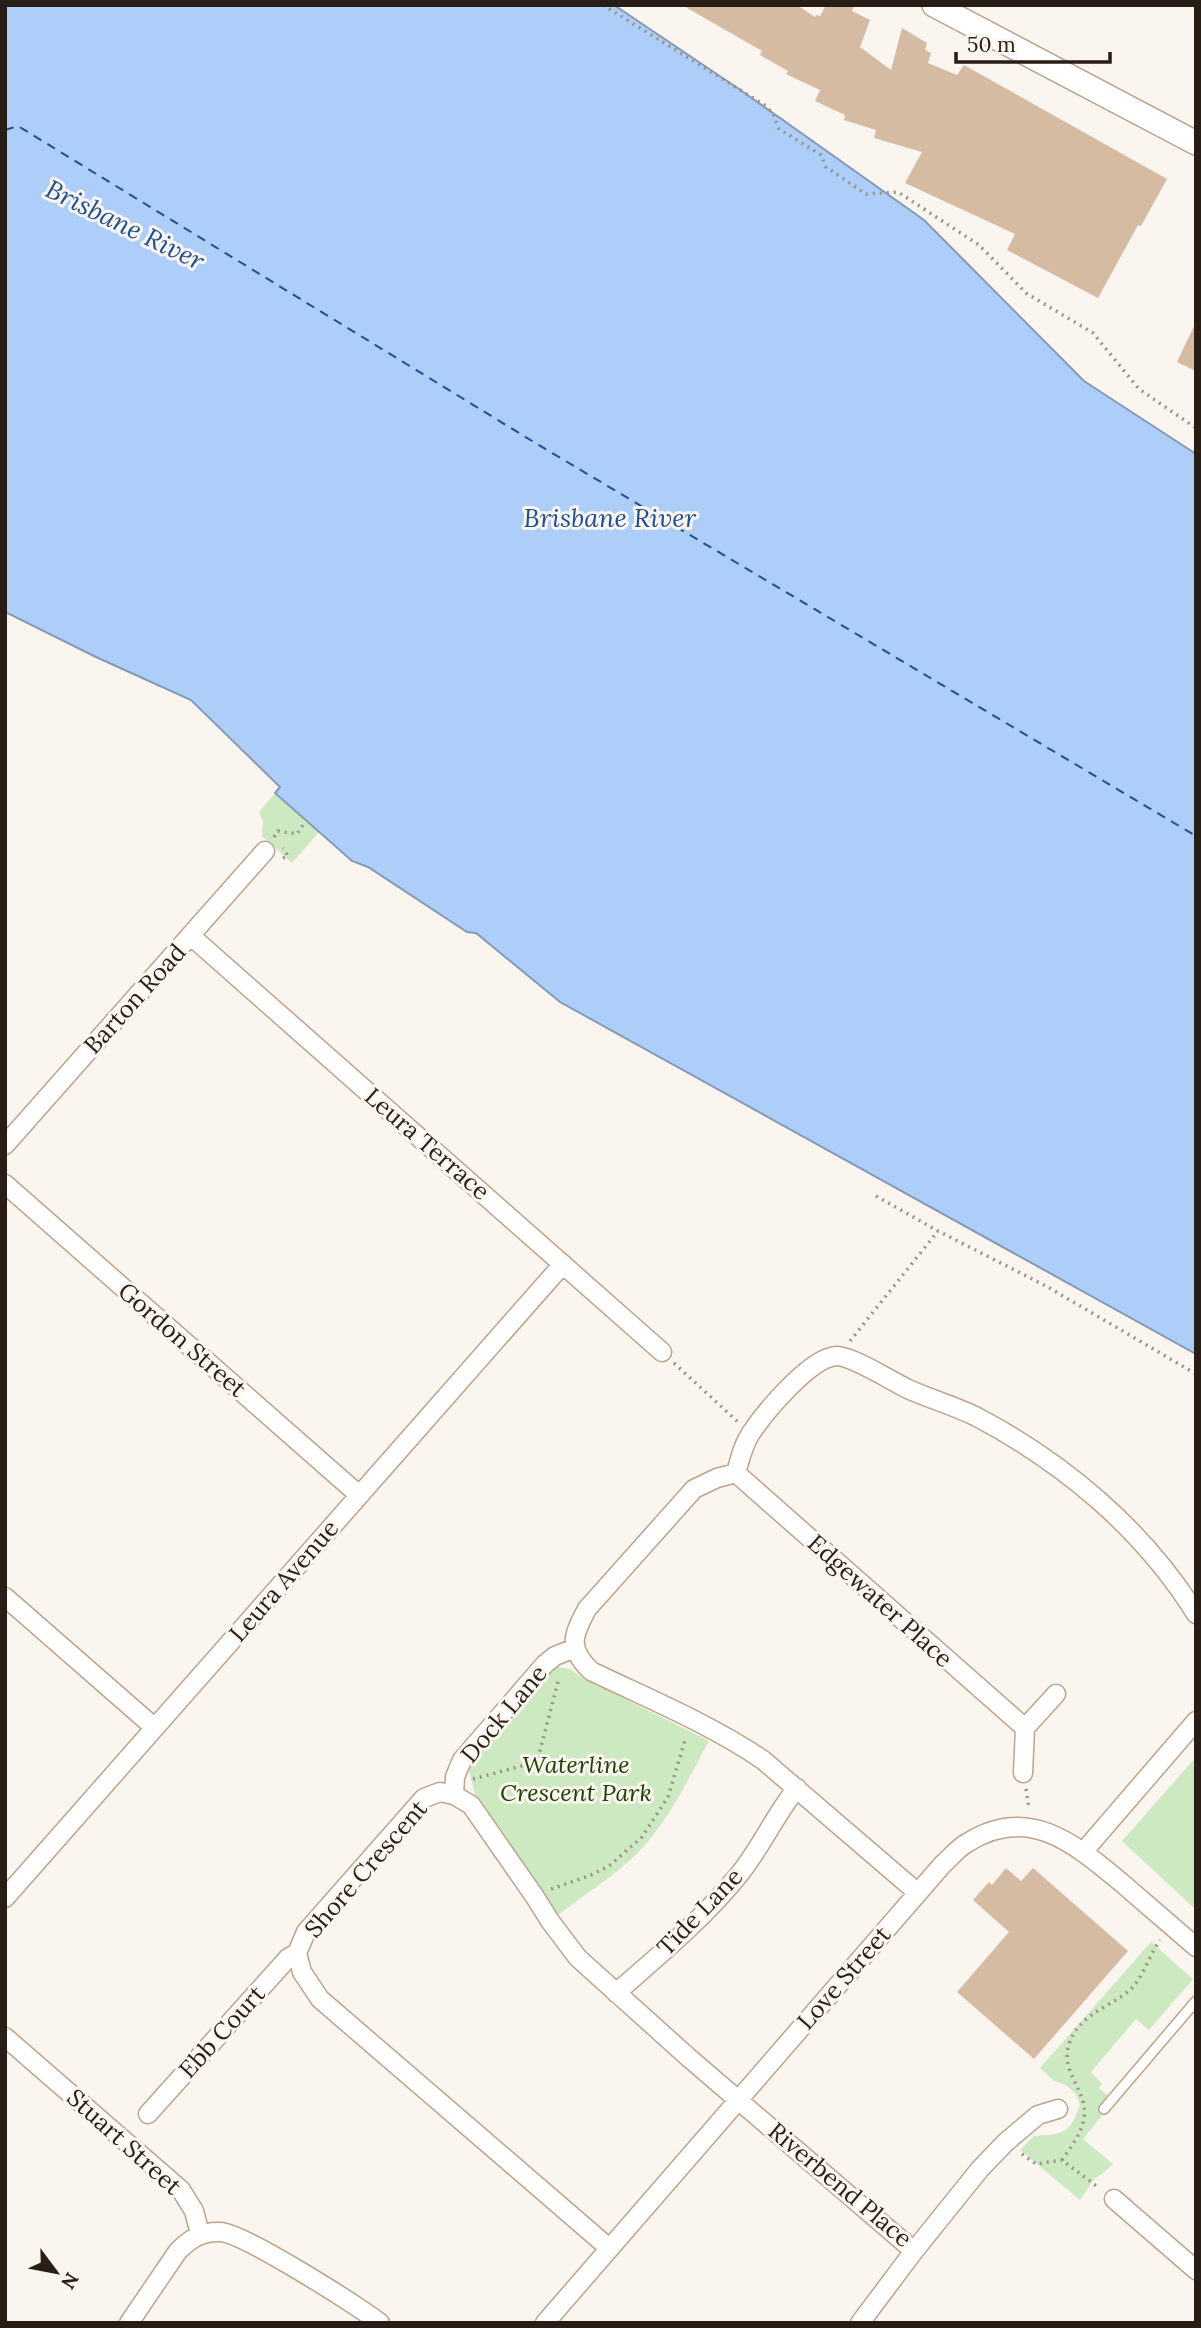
<svg xmlns="http://www.w3.org/2000/svg" width="1201" height="2328" font-family="Lora,serif">
<style>
.green{fill:#cde9c1}
.water{fill:#aecefa;stroke:#8699b5;stroke-width:2}
.lines{fill:none;stroke-linecap:round;stroke-linejoin:round}
.ferry{stroke:#1e5091;stroke-width:2;stroke-dasharray:9 7;stroke-linecap:butt}
.building{fill:#d6bba3}
.service-casing{stroke:#bda38b;stroke-width:12}
.minor-casing{stroke:#bda38b;stroke-width:21}
.tertiary-casing{stroke:#bda38b;stroke-width:26}
.path{stroke:#99918a;stroke-width:3.5;stroke-dasharray:2 5;stroke-linecap:butt}
.service{stroke:#fff;stroke-width:9}
.minor{stroke:#fff;stroke-width:18}
.tertiary{stroke:#fff;stroke-width:23}
.labels{text-anchor:middle;stroke-width:6;stroke-linejoin:round;paint-order:stroke}
.street-label{font-size:24px;fill:#281e15;stroke:#fbf5f0}
.park-label{font-size:24px;font-style:italic;fill:#1d4205;stroke:#fbf5f0}
.water-label{font-size:26px;font-style:italic;fill:#1e5091;stroke:#fbf5f0}
</style>
<rect width="100%" height="100%" fill="#fbf5f0"/>
<path class="green" d="M275 793 319 832 292 863 262 836 263 821 259 812Z
M552 1666 570 1669 583 1678 709 1741C686 1783 664 1831 627 1863 605 1882 580 1898 557 1916L475 1795 467 1763Z
M1196 1757V1910L1122 1841Z
M1151 1942 1193 1979 1149 2030 1136 2019 1091 2072 1102 2084 1099 2088 1114 2101 1083 2139 1113 2164 1102 2174 1095 2178 1080 2200 1020 2150 1034 2136C1063 2134 1070 2134 1080 2105L1076 2094 1066 2085 1054 2081 1040 2068Z"/>
<path class="water" d="M5 5H614L739 89 924 220 1084 381 1196 454V1354L560 1002 476 933 467 932 368 867 352 861 275 793 280 787 191 700 96 657 5 612Z"/>
<g class="lines">
<path class="ferry" d="M5 130 18 126 537 444 1196 836"/>
</g>
<path class="building" d="M682 5H797L815 17 816 15 820 16 826 5H854L852 11 870 20 860 47 891 70 902 28 927 43 925 50 931 53 928 63 957 75 964 65 1167 179 1141 226 1138 225 1098 298 1007 250 1015 234 905 183 922 152 874 138 876 130 844 120 845 115 815 101 820 90 786 74 788 71 760 55 762 51Z
M1196 322V371L1177 362Z
M1006 1868 1021 1881 1033 1868 1128 1951 1034 2059 957 1992 1009 1932 973 1900 989 1882 992 1885Z"/>
<g class="lines">
<defs>
<path id="service" d="M1104 2109 1196 2001"/>
<path id="minor" d="M191 936 662 1352
M5 1145 265 851
M5 1184 359 1495
M736 1473 1025 1728
M5 1597 155 1728
M1023 1773 1025 1728 1056 1694
M454 1795 455 1777 462 1760 545 1664 555 1656 575 1648
M1084 1851 1196 1721
M918 1893 763 1760C710 1724 649 1699 591 1671 567 1648 573 1635 587 1609L694 1489 717 1478 736 1473C740 1459 743 1445 751 1433 765 1412 810 1358 836 1356 853 1356 891 1381 908 1389 930 1399 955 1406 977 1417 1064 1463 1143 1529 1196 1614
M5 1898 563 1264
M616 1993C658 1956 701 1921 737 1877 760 1850 774 1816 797 1788
M5 2037 181 2190 194 2211 200 2234
M148 2114 288 1958 297 1953
M1114 2199 1196 2270
M609 2248 320 1999 302 1972 297 1953 306 1932 424 1798 440 1792 454 1795 471 1805 535 1897 550 1921 578 1958 688 2057 914 2251
M129 2323 178 2251C190 2239 202 2231 220 2232 244 2233 356 2305 380 2323
M545 2323 943 1864C951 1857 958 1848 967 1843 1029 1803 1076 1845 1123 1884 1147 1905 1172 1926 1196 1947
M860 2323 914 2251 980 2169 1006 2142 1038 2115 1058 2109"/>
<path id="tertiary" d="M934 5 1196 143"/>
</defs>
<use href="#service" class="service-casing"/>
<use href="#minor" class="minor-casing"/>
<use href="#tertiary" class="tertiary-casing"/>
<path class="path" d="M603 5 766 106 773 114 779 129 821 155 826 167 866 194 898 192 979 245 1026 293 1093 333 1139 389 1196 428
M274 837 278 831 297 834 303 825
M283 858 288 856 283 848
M876 1196 938 1231 1046 1286 1196 1374
M850 1341 938 1231
M674 1363 738 1422
M473 1779 537 1762 559 1678
M1026 1789 1029 1809
M551 1889 589 1876 609 1866 642 1837 668 1797 686 1737
M1022 2154 1036 2164 1062 2160 1099 2188
M1062 2160C1071 2147 1082 2133 1084 2117 1088 2090 1060 2074 1069 2044 1080 2012 1113 2007 1133 1987 1144 1974 1150 1954 1160 1940"/>
<use href="#service" class="service"/>
<use href="#minor" class="minor"/>
<use href="#tertiary" class="tertiary"/>
</g>
<g class="labels">
<g class="street-label">
<text transform="translate(135 999) rotate(-48)" y="8">Barton Road</text>
<text transform="translate(427 1144) rotate(41)" y="8">Leura Terrace</text>
<text transform="translate(182 1340) rotate(41)" y="8">Gordon Street</text>
<text transform="translate(284 1581) rotate(-49)" y="8">Leura Avenue</text>
<text transform="translate(880 1601) rotate(42)" y="8">Edgewater Place</text>
<text transform="translate(504 1714) rotate(-50)" y="8">Dock Lane</text>
<text transform="translate(366 1869) rotate(-49)" y="8">Shore Crescent</text>
<text transform="translate(700 1912) rotate(-46)" y="8">Tide Lane</text>
<text transform="translate(844 1978) rotate(-49)" y="8">Love Street</text>
<text transform="translate(222 2032) rotate(-48)" y="8">Ebb Court</text>
<text transform="translate(124 2142) rotate(42)" y="8">Stuart Street</text>
<text transform="translate(840 2185) rotate(40)" y="8">Riverbend Place</text>
</g>
<g class="park-label">
<text x="576" y="1773">Waterline<tspan x="576" dy="28">Crescent Park</tspan></text>
</g>
<g class="water-label">
<text transform="translate(125 225) rotate(26)" y="9">Brisbane River</text>
<text x="610" y="527">Brisbane River</text>
</g>
</g>
<rect width="1201" height="2328" fill="none" stroke="#281e15" stroke-width="14"/>
<g transform="translate(56 2272) rotate(122)" stroke="#fbf5f0" stroke-width="5" paint-order="stroke">
<path d="M0-5L12 26L0 18L-12 26Z" fill="#281e15"/>
<text y="-10" font-size="19" font-weight="bold" text-anchor="middle" fill="#281e15">N</text>
</g>
<path d="M956 52v10h154v-10" fill="none" stroke="#281e15" stroke-width="3.5"/>
<text x="967" y="52" font-size="21" fill="#281e15" stroke="#fbf5f0" stroke-width="5" paint-order="stroke">50 m</text>
</svg>
